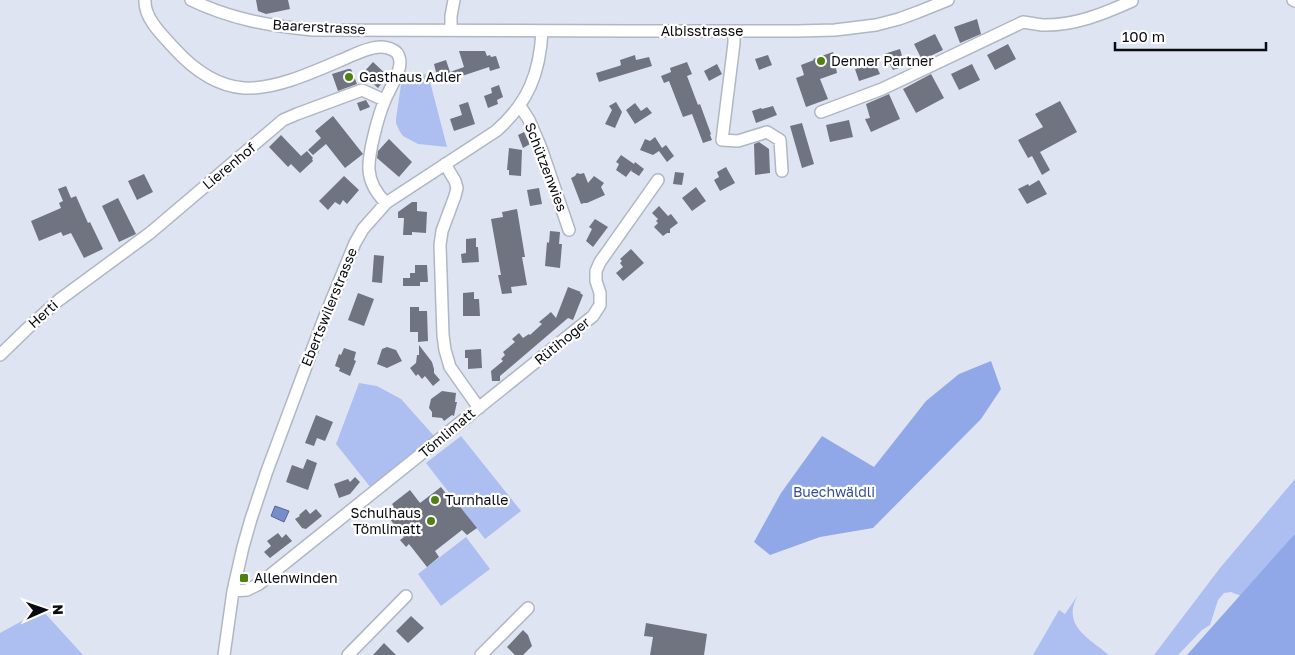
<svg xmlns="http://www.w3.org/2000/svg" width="1295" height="655" font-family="'Golos Text',sans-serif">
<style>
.green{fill:#adbff0}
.forest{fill:#91a8e8}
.water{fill:#778dcb;stroke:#566693}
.building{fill:#707480}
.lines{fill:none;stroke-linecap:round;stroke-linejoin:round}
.minor-casing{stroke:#b1b6c4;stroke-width:14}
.minor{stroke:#fff;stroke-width:11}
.poi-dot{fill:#4f8112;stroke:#fff;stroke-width:2}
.labels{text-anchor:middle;stroke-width:4.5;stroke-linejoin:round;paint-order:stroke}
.street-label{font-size:14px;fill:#0a0b10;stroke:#fff}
.poi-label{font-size:14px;fill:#0a0b10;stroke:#fff;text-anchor:start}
.park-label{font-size:14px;fill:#384e99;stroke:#fff}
</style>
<rect width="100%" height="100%" fill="#dfe4f2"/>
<path class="green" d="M428 74 447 147 418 144 403 136 400 132 396 123V119L402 78Z
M359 383 377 386 401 399 434 436 371 488 336 444Z
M461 436 521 511 485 539 426 463Z
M1295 479V534L1244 597 1231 592 1224 593 1218 600 1210 625 1202 630 1178 655H1154L1220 568Z
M466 537 490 569 441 606 418 574Z
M1078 595C1061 625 1088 638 1109 655H1033L1059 610 1065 614Z
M42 610 83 655H0V633Z"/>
<path class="forest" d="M991 361 1001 389 981 419 873 528 820 537 770 555 754 542 781 493 822 436 874 467 926 401 959 374Z
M1295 534V655H1187L1293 536Z"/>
<path class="water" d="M275 506 289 511 284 522 271 516Z"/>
<path class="building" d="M256 0H288L290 9 266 14 258 11Z
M977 19 981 34 960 43 954 27Z
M935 34 943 50 922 60 914 44Z
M1008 44 1016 59 995 70 987 55Z
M900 49 905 66 893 70 884 54Z
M459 51H485L487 56 490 55 491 57 496 56 500 68 490 71 489 67 447 81 446 78 438 80 434 64 446 60 450 72 464 67Z
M833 52 838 67 836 68 837 73 820 79 828 99 806 107 796 78 804 75 801 65 814 60 813 59Z
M635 55 636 60 649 57 652 66 599 82 596 73 619 66 621 65 620 60Z
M768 55 772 65 759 70 755 59Z
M373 62 388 76 378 88 362 74Z
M687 62 692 74 687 76 698 105 700 104 711 134 710 135 712 140 703 143 692 114 683 117 669 81 664 83 661 76 671 72 670 68Z
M875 63 880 74 859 81 855 69Z
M717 64 722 74 709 81 704 71Z
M972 64 980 80 959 90 951 74Z
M348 69H351L357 84 338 91 332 74Z
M931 74 944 98 916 113 903 89Z
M499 85 503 97 497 100 498 104 488 108 484 96 492 93 491 88Z
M889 94 900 119 871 132 865 119 870 118 866 104Z
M366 100 370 107 360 111 357 103Z
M1060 101 1077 132 1040 152 1050 170 1042 175 1032 156 1028 158 1018 140 1043 127 1035 114Z
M468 102 475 124 454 131 450 119 462 115 459 105Z
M616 102 622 112 615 128 605 124 612 110 609 106Z
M635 103 641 111 647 107 652 113 635 124 626 110Z
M773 106 777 115 756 123 752 111 761 108 762 109Z
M333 116 363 154 345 168 326 144 313 155 308 150 321 138 315 131Z
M849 120 853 137 830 142 826 125Z
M802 123 814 164 802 168 790 126Z
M524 132 530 144 523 148 518 135Z
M281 135 301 156 307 151 313 158 312 159 313 161 300 173 291 164 288 167 269 147Z
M655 137 662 148 666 145 674 156 667 162 659 151 653 155 640 150 645 139 650 141Z
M389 139 412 162 399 177 377 158 378 151Z
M759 142 769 149 770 173 755 175 754 144Z
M509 148 522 150 521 176 509 175V170H507Z
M621 155 634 164 635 162 644 169 639 176 631 171 632 169 626 177 616 170 619 164 616 162Z
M726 167 735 183 720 191 714 180 719 177 717 172Z
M675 172 684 173 682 185 673 184Z
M577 173 580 174 584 173 588 183 594 176 604 183 601 187 605 195 587 203H584L581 204 571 178 575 176Z
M144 174 153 192 137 200 128 181Z
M344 176 359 190 347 204 343 200 340 205 335 202 328 210 319 201Z
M1039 180 1047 194 1027 204 1018 189 1028 184 1029 186Z
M66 186 71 198 76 196 88 223 90 222 103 249 84 258 71 233 63 236 61 232 39 241 31 221 61 208 59 203 63 201 58 189Z
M696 187 706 201 692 211 682 198Z
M539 188 542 204 530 206 527 190Z
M118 198 136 234 119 242 102 206Z
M412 202H417V211L427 212 426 233 412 232V235H403L404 218H398V212Z
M659 206 668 216 671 214 678 223 670 229V233H667L663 236 654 227 658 223 656 221 658 219 652 213Z
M517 209 525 257H522L527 285 511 287 512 293 502 294 498 275H501L491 219 503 217 502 212Z
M595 219 608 227 593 247 586 241 592 229 589 227Z
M550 231 560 232 559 244H562L560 268 545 266 547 242 549 243Z
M476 238V247H478L479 262 462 263 461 254 466 253V239Z
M631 249 644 263 623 281 616 273 623 267 620 263 622 261 620 259Z
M374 255 384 256 382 283 372 282Z
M415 265H427L428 282H420V286H403V278H410V273H415Z
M568 287 581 292 580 293 583 295 573 320 568 318 500 376V381H492L491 371 503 361 501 359 505 355 503 352 515 342 512 339 519 333 523 338 529 334 530 335 542 324 539 322 551 312 556 318Z
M474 292V299H479L480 316H463V293Z
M358 293 374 299 364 326 348 320Z
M410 307H419V311H427L428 341 418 342V332H410Z
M419 345 432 362 434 369V373L440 380 433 386 425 376 422 379 418 374 416 376 410 368 416 363 417 355H419Z
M387 347 396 350 402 361 387 368 377 364 382 349Z
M344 348 356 352 354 360 356 361 350 376 339 371 340 368 335 366 339 354 341 355Z
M481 349 482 368 468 369V358H465V350Z
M442 391 456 393 455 402H457L454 416 452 415 444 421 442 418 432 417V412L429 408 431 399Z
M316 415 333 422 325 441 317 438 314 446 305 443Z
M307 459 317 463 308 490 286 482 292 465 303 469Z
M355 477 360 482 350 494 339 498 334 484 348 479 350 482Z
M441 487 451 500 453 498 477 528 467 535 462 530 435 551 439 557 427 567 409 544 406 547 400 540 404 537 385 513 394 507 392 504 410 490 420 503Z
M306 509 310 514 316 509 322 516 306 529 302 528 295 519 300 516 299 515Z
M278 533 282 538 286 534 292 541 270 558 264 552 271 546 267 541Z
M411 616 424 628 408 643 396 631Z
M646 623 707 634 704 655H650L653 637 644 636Z
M523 630 528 635 532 646 523 655H515L507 647Z
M384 643 396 655H373Z"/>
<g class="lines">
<defs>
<path id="minor" d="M145 0C144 18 162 35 174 48 192 68 216 86 244 88 278 90 322 68 353 55 365 50 380 43 393 50 400 53 401 62 399 69 396 80 389 90 385 100 378 116 368 154 369 170 370 184 377 194 386 203
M191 0C231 19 269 26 313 30L629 31H797L835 30 876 25 899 19 918 12 948 0
M1293 0 1295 1
M451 30V16L454 0
M734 31V43L722 140 738 141 767 132 780 140 782 171
M520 106 529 120 541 148 569 230
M821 112 882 89 1023 22C1029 23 1036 24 1042 25 1074 26 1103 14 1132 1
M445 164 455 181 457 188 455 196 442 231 440 245 443 335 445 350 450 367 479 408
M0 355 32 324 59 300 150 233 283 120 297 114 362 90 384 100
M233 591 247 590 259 584 593 316 600 305V293L596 281V271L600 262 658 180
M224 655 233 591 243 547 251 519 267 471 323 321 355 243 363 229 386 203 496 131C528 103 540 73 542 31
M348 655 406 596
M481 655 528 608"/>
</defs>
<use href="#minor" class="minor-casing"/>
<use href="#minor" class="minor"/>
</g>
<g class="poi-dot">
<circle cx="821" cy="61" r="5"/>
<circle cx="349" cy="77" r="5"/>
<circle cx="435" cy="500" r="5"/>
<circle cx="431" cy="521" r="5"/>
<rect x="239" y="573" width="10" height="10" rx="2.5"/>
</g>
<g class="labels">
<g class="street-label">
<text transform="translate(319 27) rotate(3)" y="5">Baarerstrasse</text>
<text x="702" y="36">Albisstrasse</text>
<text transform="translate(229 166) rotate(-40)" y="5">Lierenhof</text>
<text transform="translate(546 167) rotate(69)" y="5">Schützenwies</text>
<text transform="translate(329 307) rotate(-68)" y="5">Ebertswilerstrasse</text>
<text transform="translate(43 314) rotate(-42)" y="5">Herti</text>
<text transform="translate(562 341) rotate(-39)" y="5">Rütihoger</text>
<text transform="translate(447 433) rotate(-40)" y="5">Tömlimatt</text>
</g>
<g class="poi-label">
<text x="831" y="66">Denner Partner</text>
<text x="359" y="82">Gasthaus Adler</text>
<text x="445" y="505">Turnhalle</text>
<text x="421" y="518" text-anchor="end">Schulhaus<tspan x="421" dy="16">Tömlimatt</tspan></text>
<text x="254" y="583">Allenwinden</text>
</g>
<g class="park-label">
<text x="834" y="497">Buechwäldli</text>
</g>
</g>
<g transform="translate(45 610) rotate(88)" stroke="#ffffff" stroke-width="4" paint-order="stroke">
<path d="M0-4L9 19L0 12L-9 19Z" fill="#0a0b10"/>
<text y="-8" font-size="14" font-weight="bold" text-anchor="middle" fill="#0a0b10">N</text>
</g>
<path d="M1115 42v8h151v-8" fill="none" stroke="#0a0b10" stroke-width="2.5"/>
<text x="1122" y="42" font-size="15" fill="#0a0b10" stroke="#ffffff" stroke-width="4" paint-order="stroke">100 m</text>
</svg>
